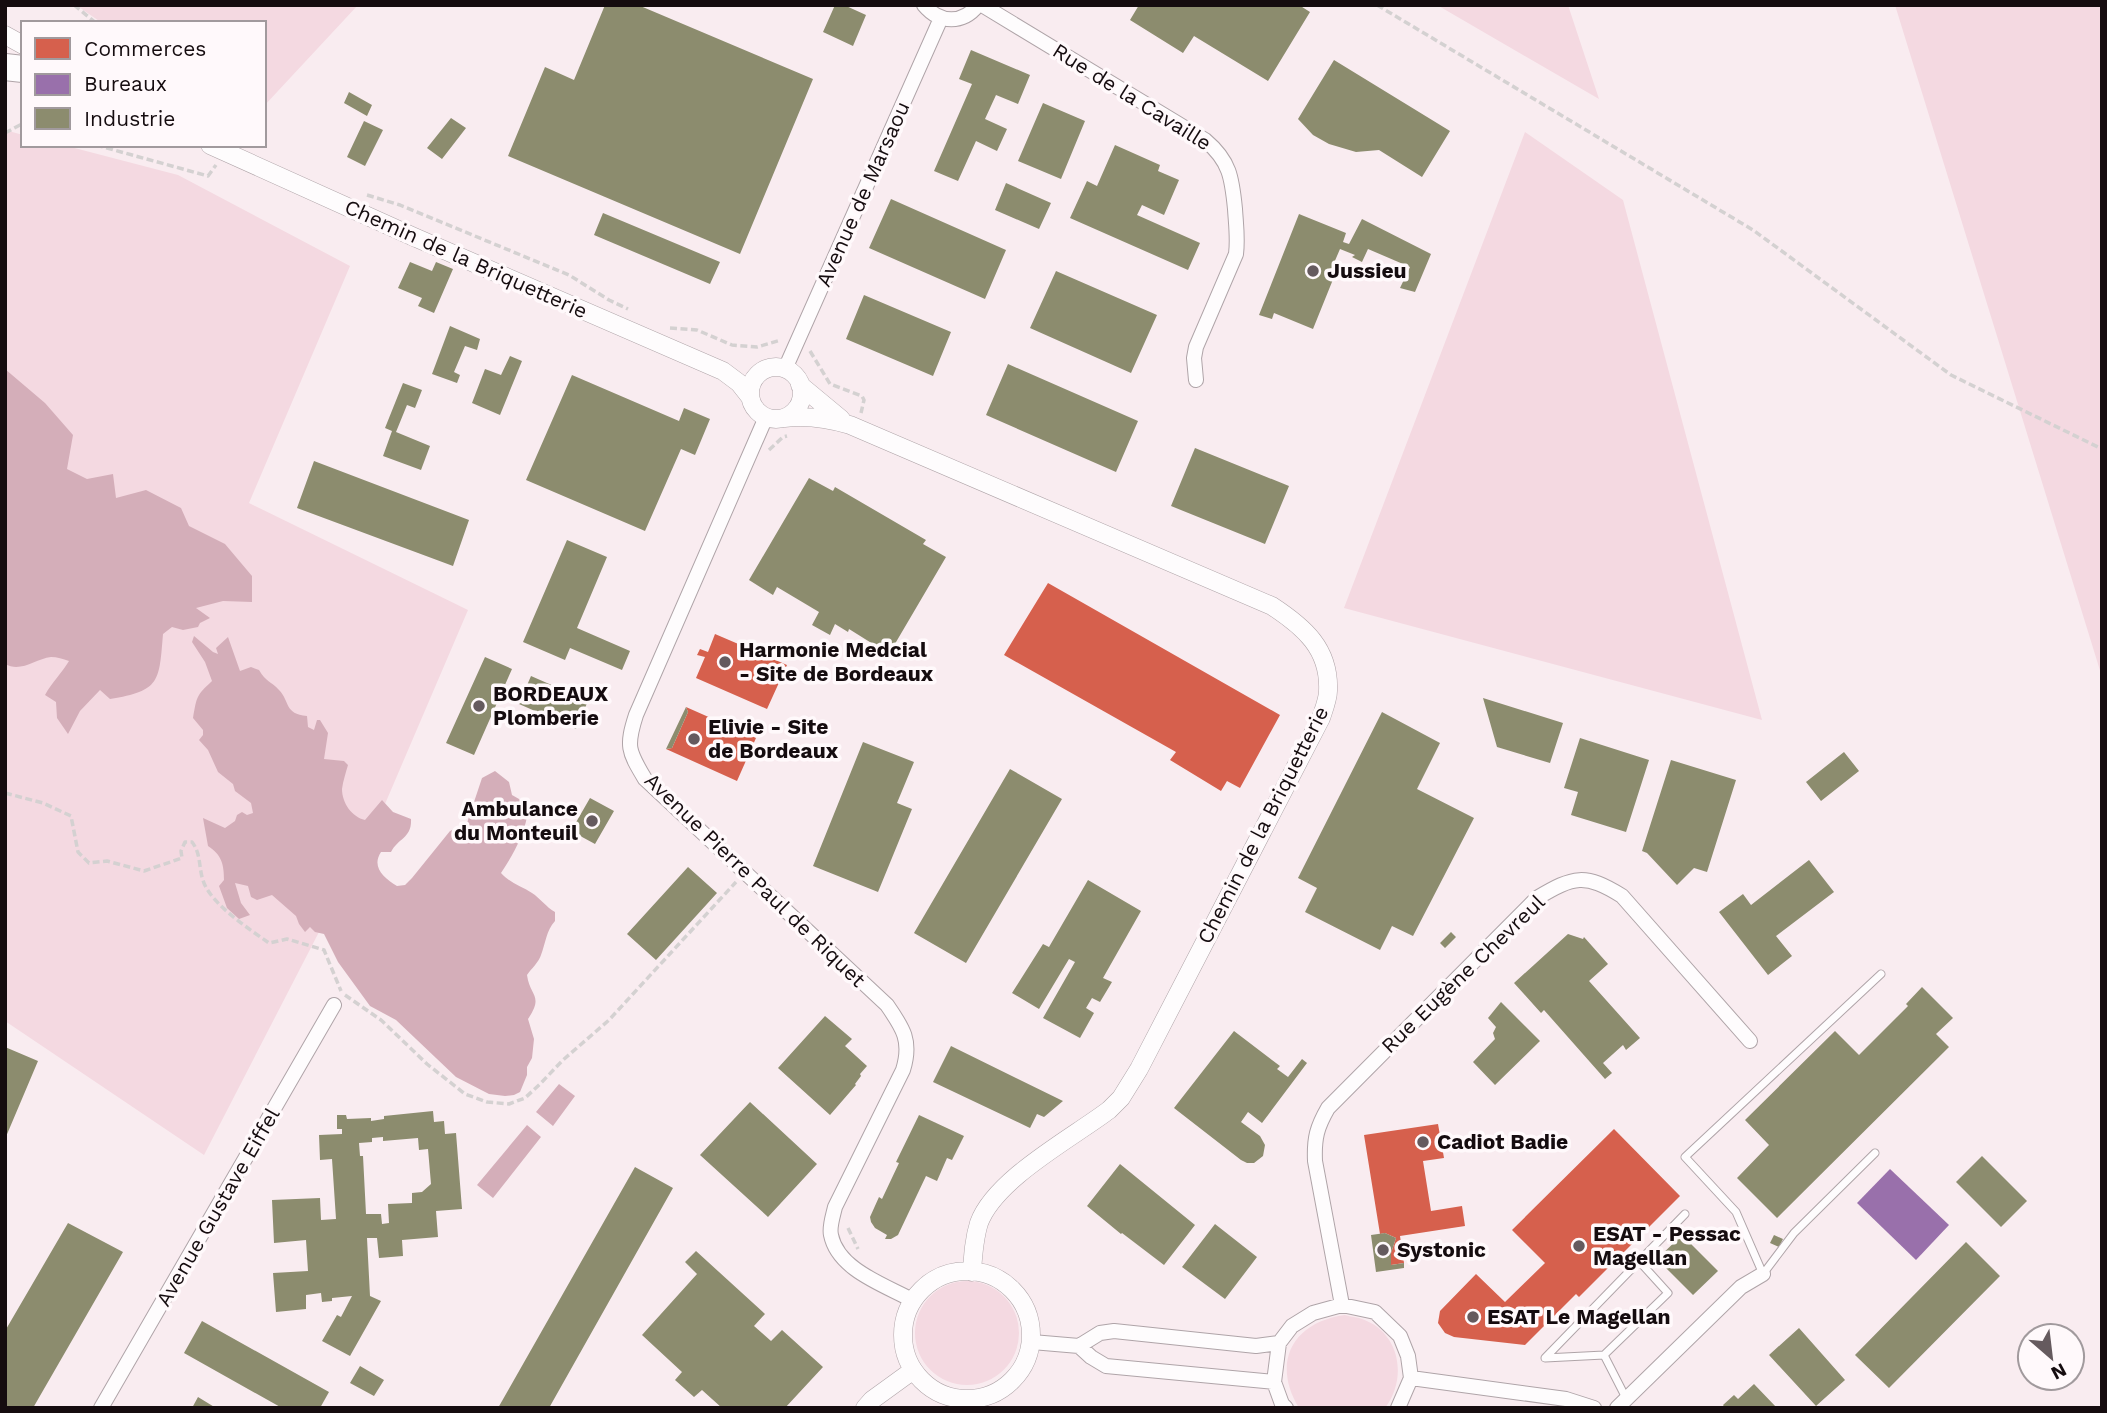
<svg xmlns="http://www.w3.org/2000/svg" width="2107" height="1413" font-family="'Work Sans',sans-serif">
<style>
.green{fill:#f4d9e1}
.water{fill:#d4aeb9}
.shops{fill:#d6604d}
.offices{fill:#9970ab}
.industry{fill:#8c8c6e;fill-rule:evenodd}
.lines{fill:none;stroke-linecap:round;stroke-linejoin:round}
.service-casing{stroke:#afa4a8;stroke-width:9}
.minor-casing{stroke:#afa4a8;stroke-width:16}
.tertiary-casing{stroke:#afa4a8;stroke-width:19}
.motorway-casing{stroke:#afa4a8;stroke-width:28}
.path{stroke:#d4d1d1;stroke-width:3.5;stroke-dasharray:7 3.5;stroke-linecap:butt}
.service{stroke:#fefcfd;stroke-width:7}
.minor{stroke:#fefcfd;stroke-width:14}
.tertiary{stroke:#fefcfd;stroke-width:18}
.motorway{stroke:#fefcfd;stroke-width:26}
.poi-dot{fill:#655a5e;stroke:#fff9fb;stroke-width:2.5}
.labels{text-anchor:middle;stroke-width:7;stroke-linejoin:round;paint-order:stroke}
.street-label{font-size:21px;fill:#150c0f;stroke:#fff9fb}
.poi-label{font-size:21px;font-weight:bold;fill:#150c0f;stroke:#fff9fb;text-anchor:start}
</style>
<rect width="100%" height="100%" fill="#f9ecf0"/>
<path class="green" d="M76 5H358L264 106V23H102Z
M1437 5H1568L1599 99Z
M1895 5H2102V677Z
M5 130 23 135V145H63L178 175 350 266 249 503 468 610 385 804 204 1155 5 1021Z
M1525 132 1623 200 1762 720 1344 608Z
M915 1333a52 52 0 1 1 104 0a52 52 0 1 1-104 0Z
M1345 1315C1351 1317 1357 1317 1362 1319 1400 1332 1408 1378 1385 1408H1299C1271 1362 1293 1322 1345 1315Z"/>
<path class="water" d="M5 369 45 403 73 435 67 469 87 479 113 474 116 498 146 490 181 508 189 526 225 544 252 576V602L223 601 196 608 210 618 200 623 198 627 183 630 172 627 163 634C159 681 161 691 110 699L100 690 80 711 68 734 57 718 56 702 45 695C52 682 62 673 69 661 63 659 57 657 51 657 35 659 21 673 5 664Z
M194 636 213 652 218 654 216 648 228 637 240 671 251 667 259 670C266 682 271 681 279 690 290 701 284 714 307 716L308 727 314 730 317 720H320L328 733 324 759 344 761 348 765C346 772 343 781 342 789 342 803 352 817 365 820L382 800 393 812 411 819C412 838 398 838 391 852H381C371 867 384 878 397 886L405 885 412 878 450 831 467 823 482 778 495 771 509 782 512 795 519 799 528 810C526 832 513 855 501 873 510 883 521 886 532 893 540 898 546 907 555 912V921C546 931 546 942 541 955 539 962 531 969 527 975 530 997 544 995 528 1019L534 1039 532 1058 527 1067V1075L520 1092 514 1095 505 1096 489 1094 456 1077 396 1020 370 1006 338 962 324 934 315 932 310 927 305 932 299 924 296 916 272 895 257 900 251 897 248 886 235 883 241 903 250 915 239 919 227 908 219 886 224 880C224 865 222 855 208 846L203 818 225 828 235 821 237 815 242 812 247 815 253 813 251 803 235 791 233 784 218 772 208 750 199 740 203 735V730L193 718C197 696 196 696 212 681L205 662 192 642Z
M559 1084 575 1096 553 1126 536 1112Z
M527 1125 541 1137 493 1198 477 1185Z"/>
<path class="shops" d="M1048 583 1280 715 1240 788 1227 781 1221 791 1170 760 1176 752 1004 655Z
M715 634 787 665 767 709 696 678 705 657 697 655 700 649 708 652Z
M686 707 756 738 737 781 666 749 672 748 688 712Z
M1438 1124 1444 1158 1423 1161 1431 1211 1462 1206 1465 1226 1400 1236 1404 1263 1391 1265V1253L1396 1238 1385 1233 1380 1234 1364 1135Z
M1614 1129 1680 1196 1579 1297 1576 1294 1525 1345 1454 1337 1445 1333 1438 1323 1440 1311 1476 1274 1505 1302 1545 1263 1512 1230Z"/>
<path class="offices" d="M1890 1169 1949 1225 1916 1260 1857 1203Z"/>
<path class="industry" d="M605 5H638L813 79 740 254 508 156 545 67 574 80Z
M835 5H844L866 15 853 46 823 32Z
M1139 5H1299L1310 12 1268 81 1194 36 1183 53 1130 20Z
M971 50 1030 75 1018 104 996 95 985 119 1007 129 997 151 976 141 958 181 934 171 972 84 959 79Z
M1334 60 1450 131 1422 177 1379 150 1356 152 1329 144 1313 135 1298 119Z
M349 92 372 105 367 116 344 103Z
M1043 103 1085 121 1061 179 1018 161Z
M451 118 466 128 442 159 427 148Z
M364 121 383 130 365 166 347 157Z
M1115 145 1160 165 1158 171 1179 180 1164 215 1142 205 1137 215 1200 243 1188 270 1070 218 1087 181 1097 186Z
M1006 183 1051 203 1039 229 995 210Z
M891 199 1006 250 985 299 869 248Z
M603 213 720 262 710 284 594 235Z
M1299 214 1346 233 1343 242 1349 244 1362 219 1431 254 1415 292 1400 288 1410 267 1368 249 1362 262 1352 257 1355 255 1340 249 1331 270 1336 272 1313 329 1274 313 1272 319 1259 315Z
M410 262 432 271 436 262 453 269 434 313 418 306 422 298 398 288Z
M1056 271 1157 315 1131 373 1030 328Z
M864 295 951 332 933 376 846 339Z
M450 326 480 339 477 350 465 346 454 372 460 375 457 383 432 374Z
M510 356 522 361 500 415 472 403 485 369 501 375Z
M1008 364 1138 421 1116 472 986 415Z
M572 375 679 421 684 408 710 419 695 455 681 449 645 531 526 480Z
M403 383 422 390 415 408 407 405 396 432 430 446 421 470 383 456 392 431 385 428Z
M1195 448 1289 486 1265 544 1171 506Z
M314 461 469 520 453 566 297 508Z
M809 478 833 491 835 487 926 540 923 544 946 557 889 654 849 629 848 632 835 624 830 635 812 625 819 612 777 587 773 595 749 580Z
M567 540 607 557 577 628 630 651 622 670 570 648 565 660 523 642Z
M485 657 512 669 474 755 446 743Z
M531 676 588 701 576 729 519 704Z
M1483 698 1563 723 1550 763 1497 747Z
M686 707 688 712 672 748 666 749Z
M1382 712 1440 743 1417 789 1474 818 1413 936 1392 926 1380 950 1305 912 1317 888 1298 878Z
M1580 738 1649 760 1626 832 1571 815 1578 792 1564 788Z
M863 742 914 762 897 803 912 809 878 892 813 866Z
M1844 752 1859 771 1821 801 1806 782Z
M1671 760 1736 780 1707 872 1694 868 1677 885 1647 853 1642 851Z
M1010 769 1062 799 966 963 914 933Z
M590 798 614 811 595 844 571 831Z
M1809 860 1834 892 1776 936 1792 956 1768 975 1719 912 1743 894 1751 905Z
M688 867 717 893 656 960 627 934Z
M1088 880 1141 911 1103 978 1112 982 1100 1002 1092 998 1086 1008 1094 1013 1080 1038 1043 1018 1075 962 1069 959 1039 1009 1012 993 1043 944 1049 947Z
M1451 932 1456 937 1445 948 1440 943Z
M1568 934 1583 939 1584 937 1608 964 1589 981 1640 1038 1626 1050 1623 1045 1603 1063 1612 1073 1605 1079 1544 1010 1541 1013 1514 983Z
M1922 987 1953 1018 1936 1034 1949 1047 1777 1218 1737 1178 1769 1145 1745 1120 1835 1031 1859 1055 1908 1006 1906 1004Z
M1501 1002 1540 1041 1495 1085 1473 1062 1495 1039 1493 1033 1496 1027 1488 1018Z
M825 1016 852 1039 845 1046 867 1066 860 1074 861 1076 855 1084 856 1085 830 1115 778 1068Z
M1234 1031 1280 1066 1277 1069 1288 1077 1302 1059 1307 1063 1262 1123 1248 1112 1241 1122 1260 1136 1265 1145 1263 1156 1254 1163H1247L1241 1160 1174 1108Z
M951 1046 1063 1101 1044 1117 1037 1114 1030 1128 933 1082Z
M5 1047 38 1061 5 1139Z
M750 1102 817 1164 768 1217 700 1155Z
M433 1111 434 1122 444 1121 445 1134 456 1133 462 1209 436 1211 438 1237 402 1240 403 1256 379 1258 377 1238H367L370 1296 381 1301 350 1356 322 1341 337 1315 341 1317 352 1296 332 1298V1301L322 1302 321 1293 306 1295V1309L276 1312 273 1273 308 1271 306 1240 274 1243 272 1200 320 1198 321 1220 336 1219 332 1159 320 1160 319 1135 342 1134V1129H337V1115H346L347 1119 371 1118V1121L384 1119V1116ZM383 1137V1141L418 1138 419 1150 428 1149 431 1184 422 1192 412 1193V1203L388 1204 389 1223 382 1224 381 1214H366L363 1156H360L359 1143 372 1142V1138Z
M919 1115 964 1136 952 1160 947 1158 937 1181 926 1176 898 1235 891 1239H885L887 1235 875 1228 871 1222 870 1217 879 1197 882 1199 899 1163 896 1162Z
M1982 1156 2027 1201 2001 1227 1956 1182Z
M1120 1164 1195 1225 1164 1265 1122 1233 1121 1234 1087 1206Z
M635 1167 673 1188 549 1408H498Z
M68 1223 123 1252 33 1408H5V1331Z
M1215 1224 1257 1257 1225 1299 1182 1267Z
M1385 1233 1396 1238 1391 1253V1265L1404 1263V1268L1376 1272 1371 1235Z
M1682 1235 1718 1271 1693 1295 1657 1259Z
M1774 1235 1783 1239 1779 1247 1770 1243Z
M1966 1242 2000 1276 1889 1388 1855 1355Z
M696 1251 765 1314 754 1326 771 1341 782 1330 823 1367 785 1408H722L702 1390 694 1397 675 1380 682 1372 642 1335 697 1274 685 1262Z
M202 1321 329 1392 320 1408H282L184 1353Z
M1799 1328 1845 1380 1816 1406 1769 1355Z
M360 1366 384 1380 374 1396 350 1383Z
M1754 1384 1777 1408H1725L1723 1405 1734 1395 1738 1399Z
M198 1397 216 1408H192Z"/>
<g class="lines">
<defs>
<path id="service" d="M1875 1153 1794 1233 1763 1274 1736 1212 1685 1157 1881 974
M1639 1261 1668 1293 1604 1355 1545 1358 1685 1214
M1604 1355 1626 1398"/>
<path id="minor" d="M924 5C940 24 963 24 978 5
M982 5 1205 140C1230 161 1232 178 1235 209 1236 225 1238 239 1236 254L1196 347 1194 358 1196 380
M785 369 941 18
M766 417 636 715C626 746 628 751 645 779L887 1005C903 1028 912 1041 903 1070L835 1207C833 1216 829 1227 831 1235 838 1270 885 1285 912 1300
M1342 1305 1315 1161C1314 1138 1317 1127 1328 1108L1537 898C1574 876 1585 873 1622 896L1750 1041
M1032 1342 1079 1346 1100 1333 1114 1331 1256 1346 1279 1343
M1079 1346 1091 1357 1106 1366 1274 1382
M1411 1378 1566 1399 1594 1408
M101 1408 334 1005
M1286 1408 1282 1404 1274 1382 1279 1343 1292 1326 1313 1313 1342 1305 1375 1312 1400 1336 1408 1356 1411 1378 1398 1408
M1617 1408 1741 1287 1763 1274"/>
<path id="tertiary" d="M5 35 23 45
M210 145 414 237 723 371 739 383 750 397
M750 393a26 26 0 1 1 52 0a26 26 0 1 1-52 0Z
M800 385 841 419
M784 418C807 415 827 418 850 425L1272 606C1304 627 1330 649 1328 691 1328 699 1324 709 1321 718L1139 1069 1121 1098 1109 1110C1072 1138 995 1179 979 1223 974 1239 973 1255 972 1272
M903 1335a64 64 0 1 1 128 0a64 64 0 1 1-128 0Z
M865 1408 872 1400 912 1371"/>
<path id="motorway" d="M5 67 23 69"/>
</defs>
<use href="#service" class="service-casing"/>
<use href="#minor" class="minor-casing"/>
<use href="#tertiary" class="tertiary-casing"/>
<use href="#motorway" class="motorway-casing"/>
<path class="path" d="M74 5 96 23
M1377 5 1753 230 1951 375 2102 449
M5 133 20 125H23
M96 145 208 176 216 165
M367 195 400 205 569 275 609 300 628 309
M670 328 697 330 732 345 757 347 781 340
M810 351 830 384 862 396 864 400 861 413
M769 450 783 437 787 436
M5 793 43 803 71 816 78 852 89 863 107 861 144 871 182 858 181 851 185 842H192C203 856 197 873 207 889 219 909 249 929 269 943L287 939 324 950 341 991
M345 995 381 1020 427 1064 465 1094 487 1102 509 1104 525 1098 540 1084 563 1060 609 1020 736 882
M848 1228 858 1249"/>
<use href="#service" class="service"/>
<use href="#minor" class="minor"/>
<use href="#tertiary" class="tertiary"/>
<use href="#motorway" class="motorway"/>
</g>
<g class="poi-dot">
<circle cx="1313" cy="271" r="7"/>
<circle cx="725" cy="662" r="7"/>
<circle cx="479" cy="706" r="7"/>
<circle cx="694" cy="739" r="7"/>
<circle cx="592" cy="821" r="7"/>
<circle cx="1423" cy="1142" r="7"/>
<circle cx="1579" cy="1246" r="7"/>
<circle cx="1383" cy="1250" r="7"/>
<circle cx="1473" cy="1317" r="7"/>
</g>
<g class="labels">
<g class="street-label">
<text transform="translate(1132 97) rotate(32)" y="7">Rue de la Cavaille</text>
<text transform="translate(863 194) rotate(-66)" y="7">Avenue de Marsaou</text>
<text transform="translate(466 259) rotate(24)" y="7">Chemin de la Briquetterie</text>
<text transform="translate(1263 825) rotate(-63)" y="7">Chemin de la Briquetterie</text>
<text transform="translate(755 880) rotate(44)" y="7">Avenue Pierre Paul de Riquet</text>
<text transform="translate(1463 974) rotate(-44)" y="7">Rue Eugène Chevreul</text>
<text transform="translate(218 1207) rotate(-60)" y="7">Avenue Gustave Eiffel</text>
</g>
<g class="poi-label">
<text x="1327" y="278">Jussieu</text>
<text x="739" y="657">Harmonie Medcial<tspan x="739" dy="24">- Site de Bordeaux</tspan></text>
<text x="493" y="701">BORDEAUX<tspan x="493" dy="24">Plomberie</tspan></text>
<text x="708" y="734">Elivie - Site<tspan x="708" dy="24">de Bordeaux</tspan></text>
<text x="578" y="816" text-anchor="end">Ambulance<tspan x="578" dy="24">du Monteuil</tspan></text>
<text x="1437" y="1149">Cadiot Badie</text>
<text x="1593" y="1241">ESAT - Pessac<tspan x="1593" dy="24">Magellan</tspan></text>
<text x="1397" y="1257">Systonic</text>
<text x="1487" y="1324">ESAT Le Magellan</text>
</g>
</g>
<rect width="2107" height="1413" fill="none" stroke="#150c0f" stroke-width="14"/>
<rect x="21" y="21" width="245" height="126" fill="#fff9fb" stroke="#a19a9d" stroke-width="2"/>
<rect x="35" y="38" width="35" height="21" fill="#d6604d" stroke="#a19a9d" stroke-width="2"/>
<text x="84" y="56" font-size="21" fill="#150c0f">Commerces</text>
<rect x="35" y="74" width="35" height="21" fill="#9970ab" stroke="#a19a9d" stroke-width="2"/>
<text x="84" y="91" font-size="21" fill="#150c0f">Bureaux</text>
<rect x="35" y="108" width="35" height="21" fill="#8c8c6e" stroke="#a19a9d" stroke-width="2"/>
<text x="84" y="126" font-size="21" fill="#150c0f">Industrie</text>
<g transform="translate(2051 1357) rotate(152)"><circle r="33" fill="#fff9fb" stroke="#a19a9d" stroke-width="2"/>
<path d="M0-5L12 26L0 18L-12 26Z" fill="#655a5e"/>
<text y="-10" font-size="19" font-weight="bold" text-anchor="middle" fill="#150c0f">N</text>
</g>
</svg>
